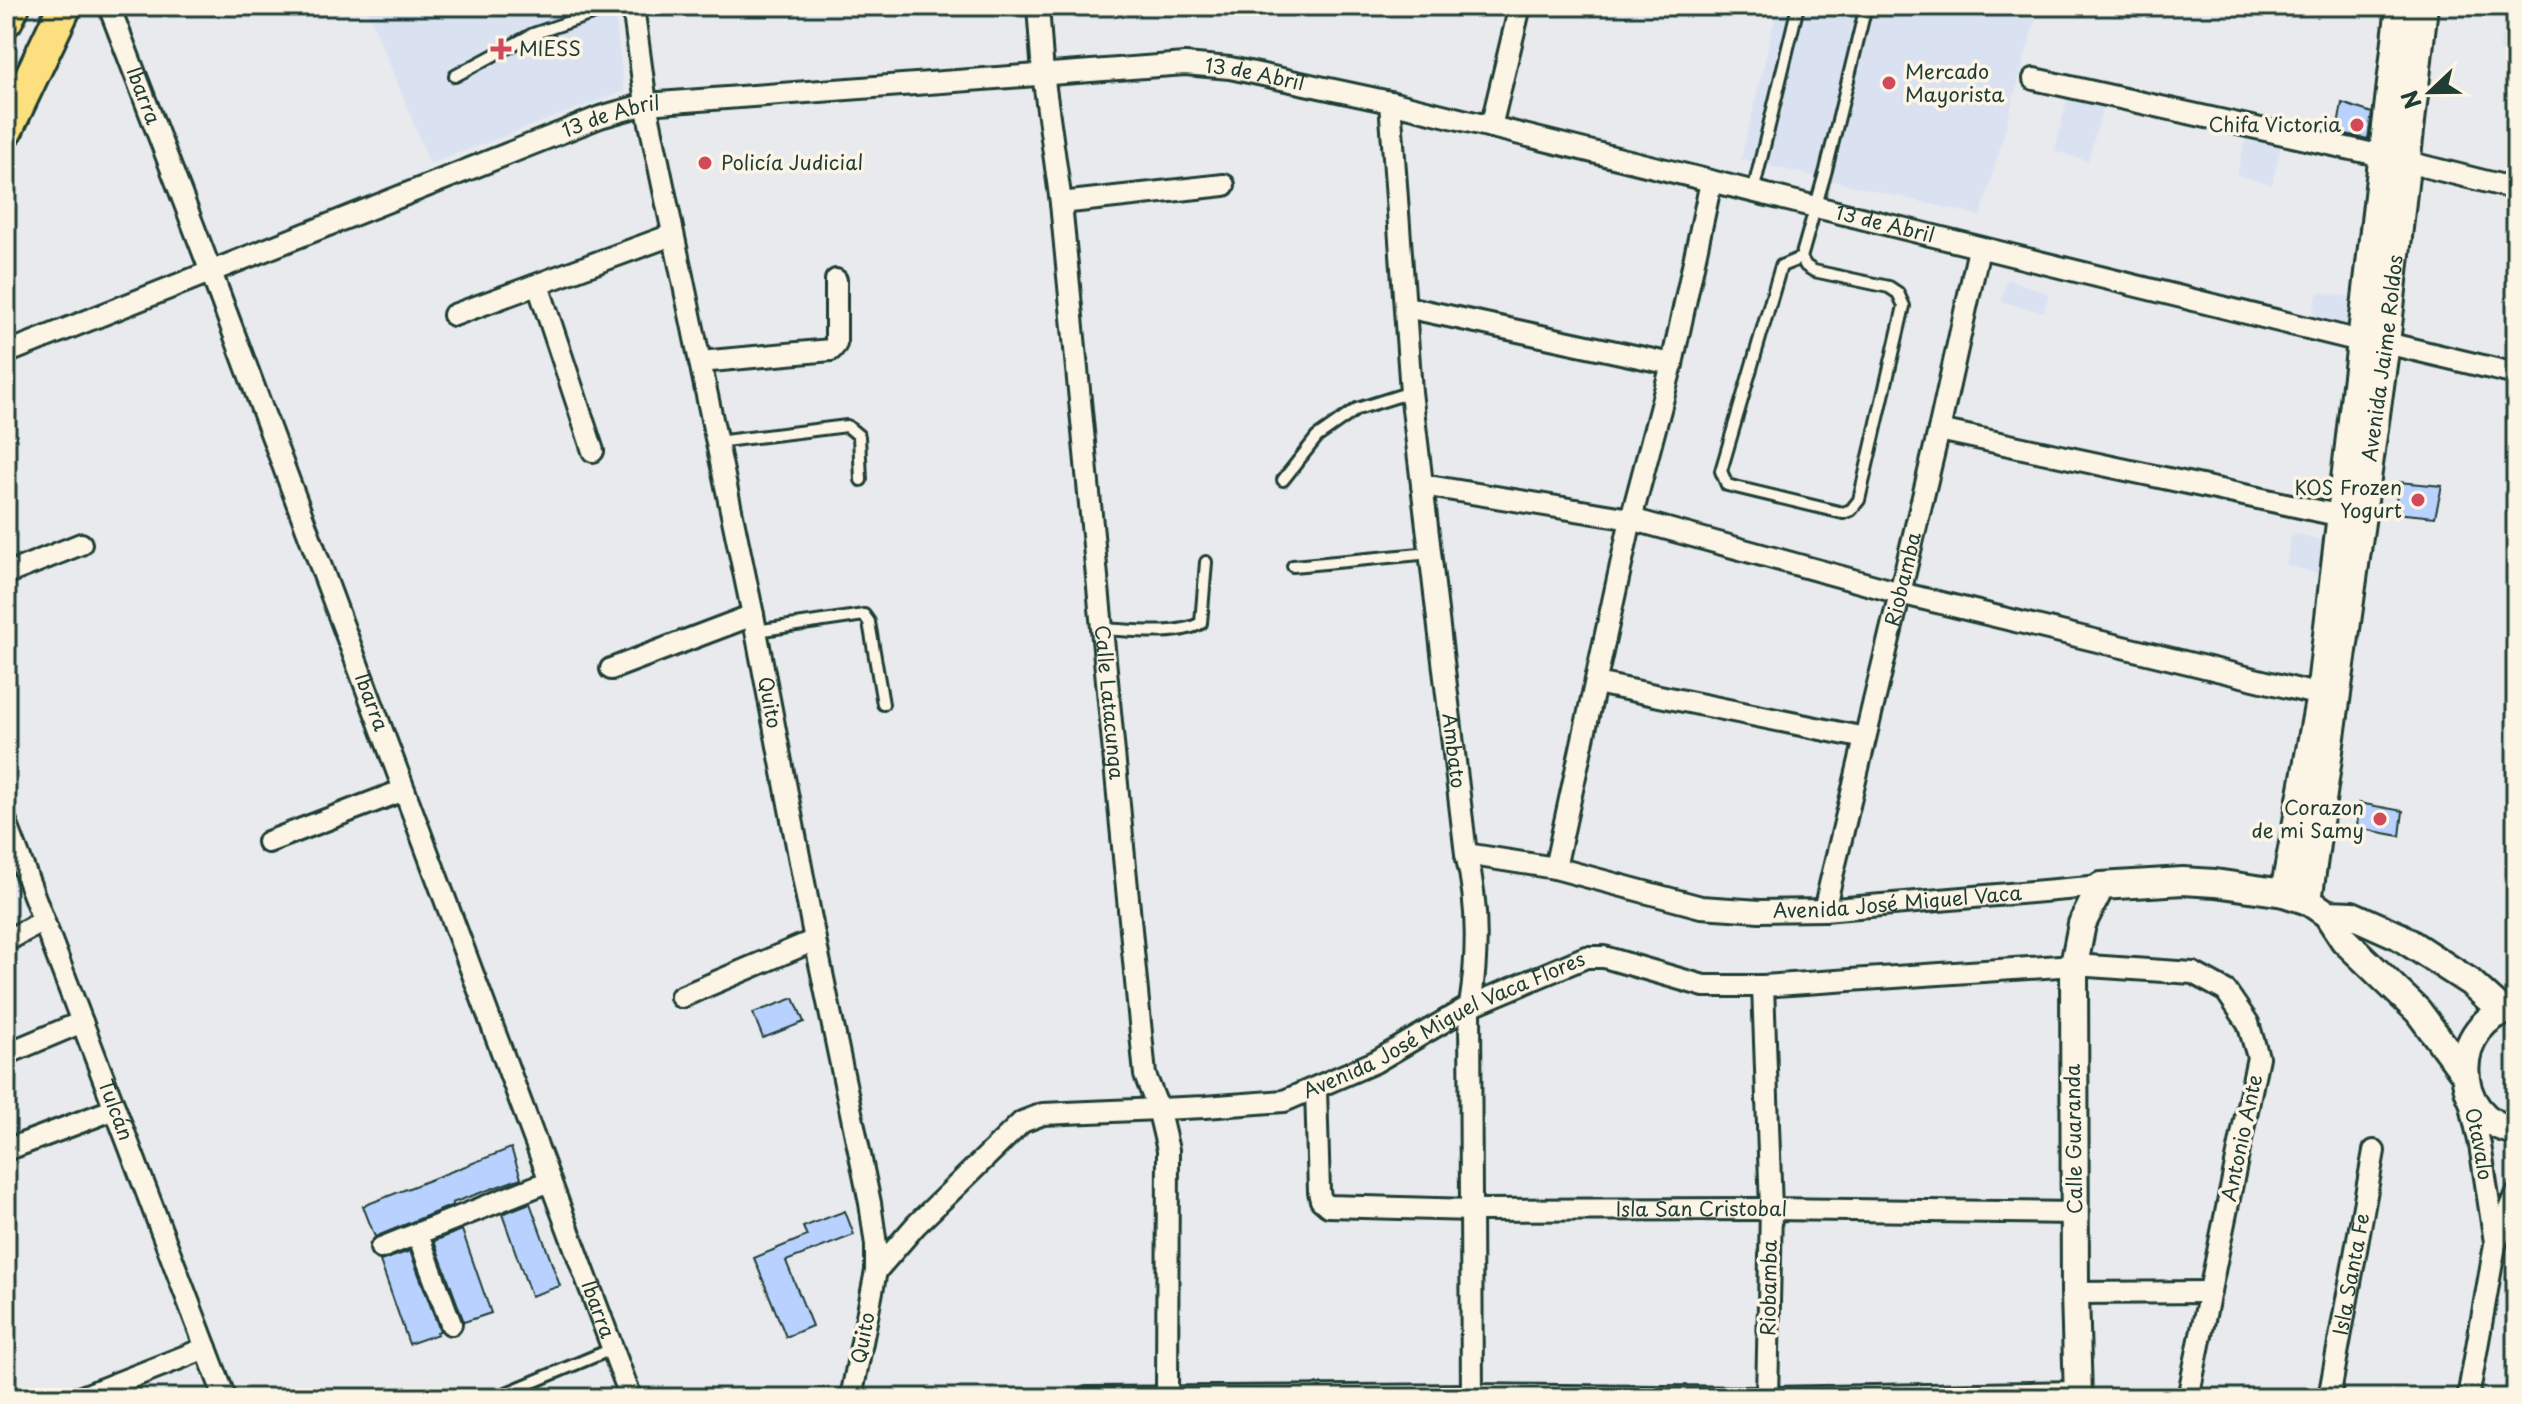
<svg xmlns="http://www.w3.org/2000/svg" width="2522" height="1404" font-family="'Playpen Sans',sans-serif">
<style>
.built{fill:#dae2f2}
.building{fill:#b8d1ff;stroke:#1f3d34;stroke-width:2}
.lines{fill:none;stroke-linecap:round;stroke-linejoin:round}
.service-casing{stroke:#1f3d34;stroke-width:16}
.minor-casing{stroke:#1f3d34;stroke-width:26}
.tertiary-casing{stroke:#1f3d34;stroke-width:32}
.primary-casing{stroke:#1f3d34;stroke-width:38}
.service{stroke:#fcf5e5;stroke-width:10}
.minor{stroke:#fcf5e5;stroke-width:20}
.tertiary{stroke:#fcf5e5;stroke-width:26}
.primary{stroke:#fce080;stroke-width:32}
.poi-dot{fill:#d1495b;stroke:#fcf5e5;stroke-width:3}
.labels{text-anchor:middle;stroke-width:7;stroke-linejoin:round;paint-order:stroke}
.poi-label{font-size:20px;fill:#1f3d34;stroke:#fcf5e5;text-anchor:start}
.street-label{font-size:20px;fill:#1f3d34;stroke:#fcf5e5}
</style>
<rect width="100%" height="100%" fill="#e8eaed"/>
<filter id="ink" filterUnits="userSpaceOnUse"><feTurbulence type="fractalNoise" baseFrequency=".0125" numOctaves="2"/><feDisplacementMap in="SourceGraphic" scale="16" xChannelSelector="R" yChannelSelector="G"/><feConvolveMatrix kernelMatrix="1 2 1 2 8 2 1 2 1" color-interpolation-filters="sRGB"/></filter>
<g filter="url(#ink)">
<path class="built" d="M366 6H614L624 91 430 164Z
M1778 6H2039L1981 216 1741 159Z
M2508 13 2516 15V54L2499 50Z
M2070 87 2106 95 2088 161 2055 151Z
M2246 135 2281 145 2272 185 2237 175Z
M2007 279 2049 294 2043 312 2001 302Z
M2318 292 2359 298 2352 339 2309 329Z
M2292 533 2327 541 2323 575 2286 565Z"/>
<path class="building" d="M2342 103 2372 113 2368 139 2337 132Z
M2398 482 2442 486 2435 517 2395 513Z
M2359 803 2403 811 2400 836 2357 828Z
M794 998 804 1022 763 1038 753 1013Z
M511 1148 521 1178 452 1203 453 1205 375 1237 363 1206Z
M530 1203 560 1286 531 1296 502 1214Z
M845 1211 854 1235 786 1261 812 1326 786 1337 754 1258 807 1236 803 1227Z
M462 1230 491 1313 464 1322 434 1241Z
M410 1251 440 1331 437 1332 438 1334 409 1344 380 1261Z"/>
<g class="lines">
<defs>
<path id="service" d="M455 76 533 34 616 6
M1753 192 1798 6
M1801 258 1806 266 1814 271 1889 287 1898 293 1904 306 1859 500 1851 510 1843 513 1727 485 1721 471 1781 266Z
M1801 258 1826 170 1866 6
M716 442 847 426 859 436 861 480
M1283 480 1317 437 1357 409 1411 392
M1293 566 1431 553
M1101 629C1129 630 1177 637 1201 623L1206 562
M756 631 864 615 869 622 883 704
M504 1394 612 1349"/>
<g id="minor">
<path id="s1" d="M109 6 211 272 631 1398"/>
<path id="s2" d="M633 6 646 104 753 615 815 940 870 1203 876 1245V1271L851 1398"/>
<path id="s3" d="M1038 6 1043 74 1061 203 1145 1075 1158 1108 1168 1150 1167 1398"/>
<path d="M2034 79 2383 156 2516 189"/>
<path id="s4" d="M1390 102 1411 392 1466 854C1479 905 1478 955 1470 1006L1472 1398"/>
<path d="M1491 127 1520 6"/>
<path d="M1061 203 1224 185"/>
<path d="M538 285 593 451"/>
<path d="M1406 307 1672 364"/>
<path d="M454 315 672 235"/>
<path id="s5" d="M6 353 600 117 646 104 1185 64 1230 68 1390 102 2360 341 2386 343 2516 374"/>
<path d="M700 362 831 350 836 344V280"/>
<path d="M1939 430 2342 516"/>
<path d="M1422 485 1631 519 1900 593 2320 695"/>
<path d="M6 574 81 544"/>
<path d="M611 669 753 615"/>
<path d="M1596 683 1865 738"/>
<path id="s6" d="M6 822 225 1398"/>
<path d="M268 842 404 790"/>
<path id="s7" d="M1466 854 1555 868 1701 907 1760 911 1824 910 2101 886"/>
<path d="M1555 868 1631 519 1672 364 1711 182"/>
<path id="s8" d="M1824 910 1939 430 1979 249"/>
<path d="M6 941 43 921"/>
<path d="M1763 986 1771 1209 1767 1398"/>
<path d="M681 997 815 940"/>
<path d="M6 1054 82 1022"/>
<path id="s9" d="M1316 1089 1319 1192 1321 1200 1328 1206 1472 1210 1771 1209 2075 1213"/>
<path id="s10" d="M2469 1097 2480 1145 2495 1242"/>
<path d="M6 1150 115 1109"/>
<path d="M418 1235 451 1324"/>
<path d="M381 1248 550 1181"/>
<path id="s11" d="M876 1271 916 1225 1022 1122 1043 1114 1205 1107 1284 1101 1375 1062 1470 1006 1586 957H1604L1704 986H1763L2074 965 2193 973 2226 991 2248 1023 2258 1057 2188 1398"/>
<path d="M2075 1293 2210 1292"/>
<path d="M79 1398 206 1348"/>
<path d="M1087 1398 1472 1395 1761 1398"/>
<path d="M1770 1398 2078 1392"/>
<path id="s12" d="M2329 1398 2374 1151"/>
<path d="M2468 1398 2495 1245 2516 1195"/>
</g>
<g id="tertiary">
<path d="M2284 893 2320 695 2400 6"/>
<path id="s13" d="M2308 901 2386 343 2424 6"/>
<path d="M2327 914 2352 915 2399 936 2470 982 2503 1012"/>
<path d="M2516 1008C2449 1019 2448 1120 2516 1131"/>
<path d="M2078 1398 2075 1293 2074 965 2082 924 2101 886 2183 881 2215 883 2284 893 2308 901 2327 914 2344 940 2418 1011 2464 1073"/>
</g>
<path id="primary" d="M6 20 13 6
M6 130 65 6"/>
</defs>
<use href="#service" class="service-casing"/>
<use href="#minor" class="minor-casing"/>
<use href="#tertiary" class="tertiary-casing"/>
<use href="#primary" class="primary-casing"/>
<use href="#service" class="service"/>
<use href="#minor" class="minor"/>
<use href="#tertiary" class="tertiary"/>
<use href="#primary" class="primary"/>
</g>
</g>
<g class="poi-dot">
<path d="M497 37h8v8h8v8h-8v8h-8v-8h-8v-8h8z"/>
<circle cx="1889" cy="83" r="8"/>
<circle cx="2357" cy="125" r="8"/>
<circle cx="705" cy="163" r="8"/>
<circle cx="2418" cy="500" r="8"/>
<circle cx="2380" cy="819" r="8"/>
</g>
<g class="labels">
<g class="poi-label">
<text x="519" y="56">MIESS</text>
<text x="1905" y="79">Mercado<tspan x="1905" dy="23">Mayorista</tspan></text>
<text x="2341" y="132" text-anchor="end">Chifa Victoria</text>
<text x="721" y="170">Policía Judicial</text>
<text x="2402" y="495" text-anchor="end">KOS Frozen<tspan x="2402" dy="23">Yogurt</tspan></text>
<text x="2364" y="815" text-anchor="end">Corazon<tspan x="2364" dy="23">de mi Samy</tspan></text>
</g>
<g class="street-label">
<text dy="7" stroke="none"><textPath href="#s5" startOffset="1298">13 de Abril</textPath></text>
<text dy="7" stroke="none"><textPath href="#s1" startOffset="96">Ibarra</textPath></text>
<text dy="7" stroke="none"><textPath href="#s5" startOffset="650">13 de Abril</textPath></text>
<text dy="7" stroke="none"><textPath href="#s5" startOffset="1946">13 de Abril</textPath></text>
<text dy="7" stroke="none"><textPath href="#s13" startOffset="548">Avenida Jaime Roldos</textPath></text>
<text dy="7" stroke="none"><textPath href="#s8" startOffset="340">Riobamba</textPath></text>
<text dy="7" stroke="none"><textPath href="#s1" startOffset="744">Ibarra</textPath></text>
<text dy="7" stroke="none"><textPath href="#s2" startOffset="710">Quito</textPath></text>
<text dy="7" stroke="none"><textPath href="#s3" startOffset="700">Calle Latacunga</textPath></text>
<text dy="7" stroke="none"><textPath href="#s4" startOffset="652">Ambato</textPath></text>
<text dy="7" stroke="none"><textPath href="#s7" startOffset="438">Avenida José Miguel Vaca</textPath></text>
<text dy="7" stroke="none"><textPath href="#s11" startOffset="650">Avenida José Miguel Vaca Flores</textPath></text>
<text dy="7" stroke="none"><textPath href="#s6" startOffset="308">Tulcán</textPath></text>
<text transform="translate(2242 1138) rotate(-78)" y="7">Antonio Ante</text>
<text transform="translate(2074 1139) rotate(-91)" y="7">Calle Guaranda</text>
<text dy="7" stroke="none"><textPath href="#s10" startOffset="48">Otavalo</textPath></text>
<text dy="7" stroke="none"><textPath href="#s9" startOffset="494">Isla San Cristobal</textPath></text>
<text dy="7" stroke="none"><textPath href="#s12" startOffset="126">Isla Santa Fe</textPath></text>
<text transform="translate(1769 1288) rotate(-89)" y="7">Riobamba</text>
<text dy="7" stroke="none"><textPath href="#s1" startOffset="1392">Ibarra</textPath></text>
<text transform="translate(863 1338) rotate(-79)" y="7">Quito</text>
</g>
</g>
<rect width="2522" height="1404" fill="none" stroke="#fcf5e5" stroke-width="32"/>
<rect x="16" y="16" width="2490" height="1372" fill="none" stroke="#1f3d34" stroke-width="3" filter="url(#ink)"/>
<g transform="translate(2430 92) rotate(248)" stroke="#fcf5e5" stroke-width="6" paint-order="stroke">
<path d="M0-6L14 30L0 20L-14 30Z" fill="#1f3d34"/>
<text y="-12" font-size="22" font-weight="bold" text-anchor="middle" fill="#1f3d34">N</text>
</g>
</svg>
